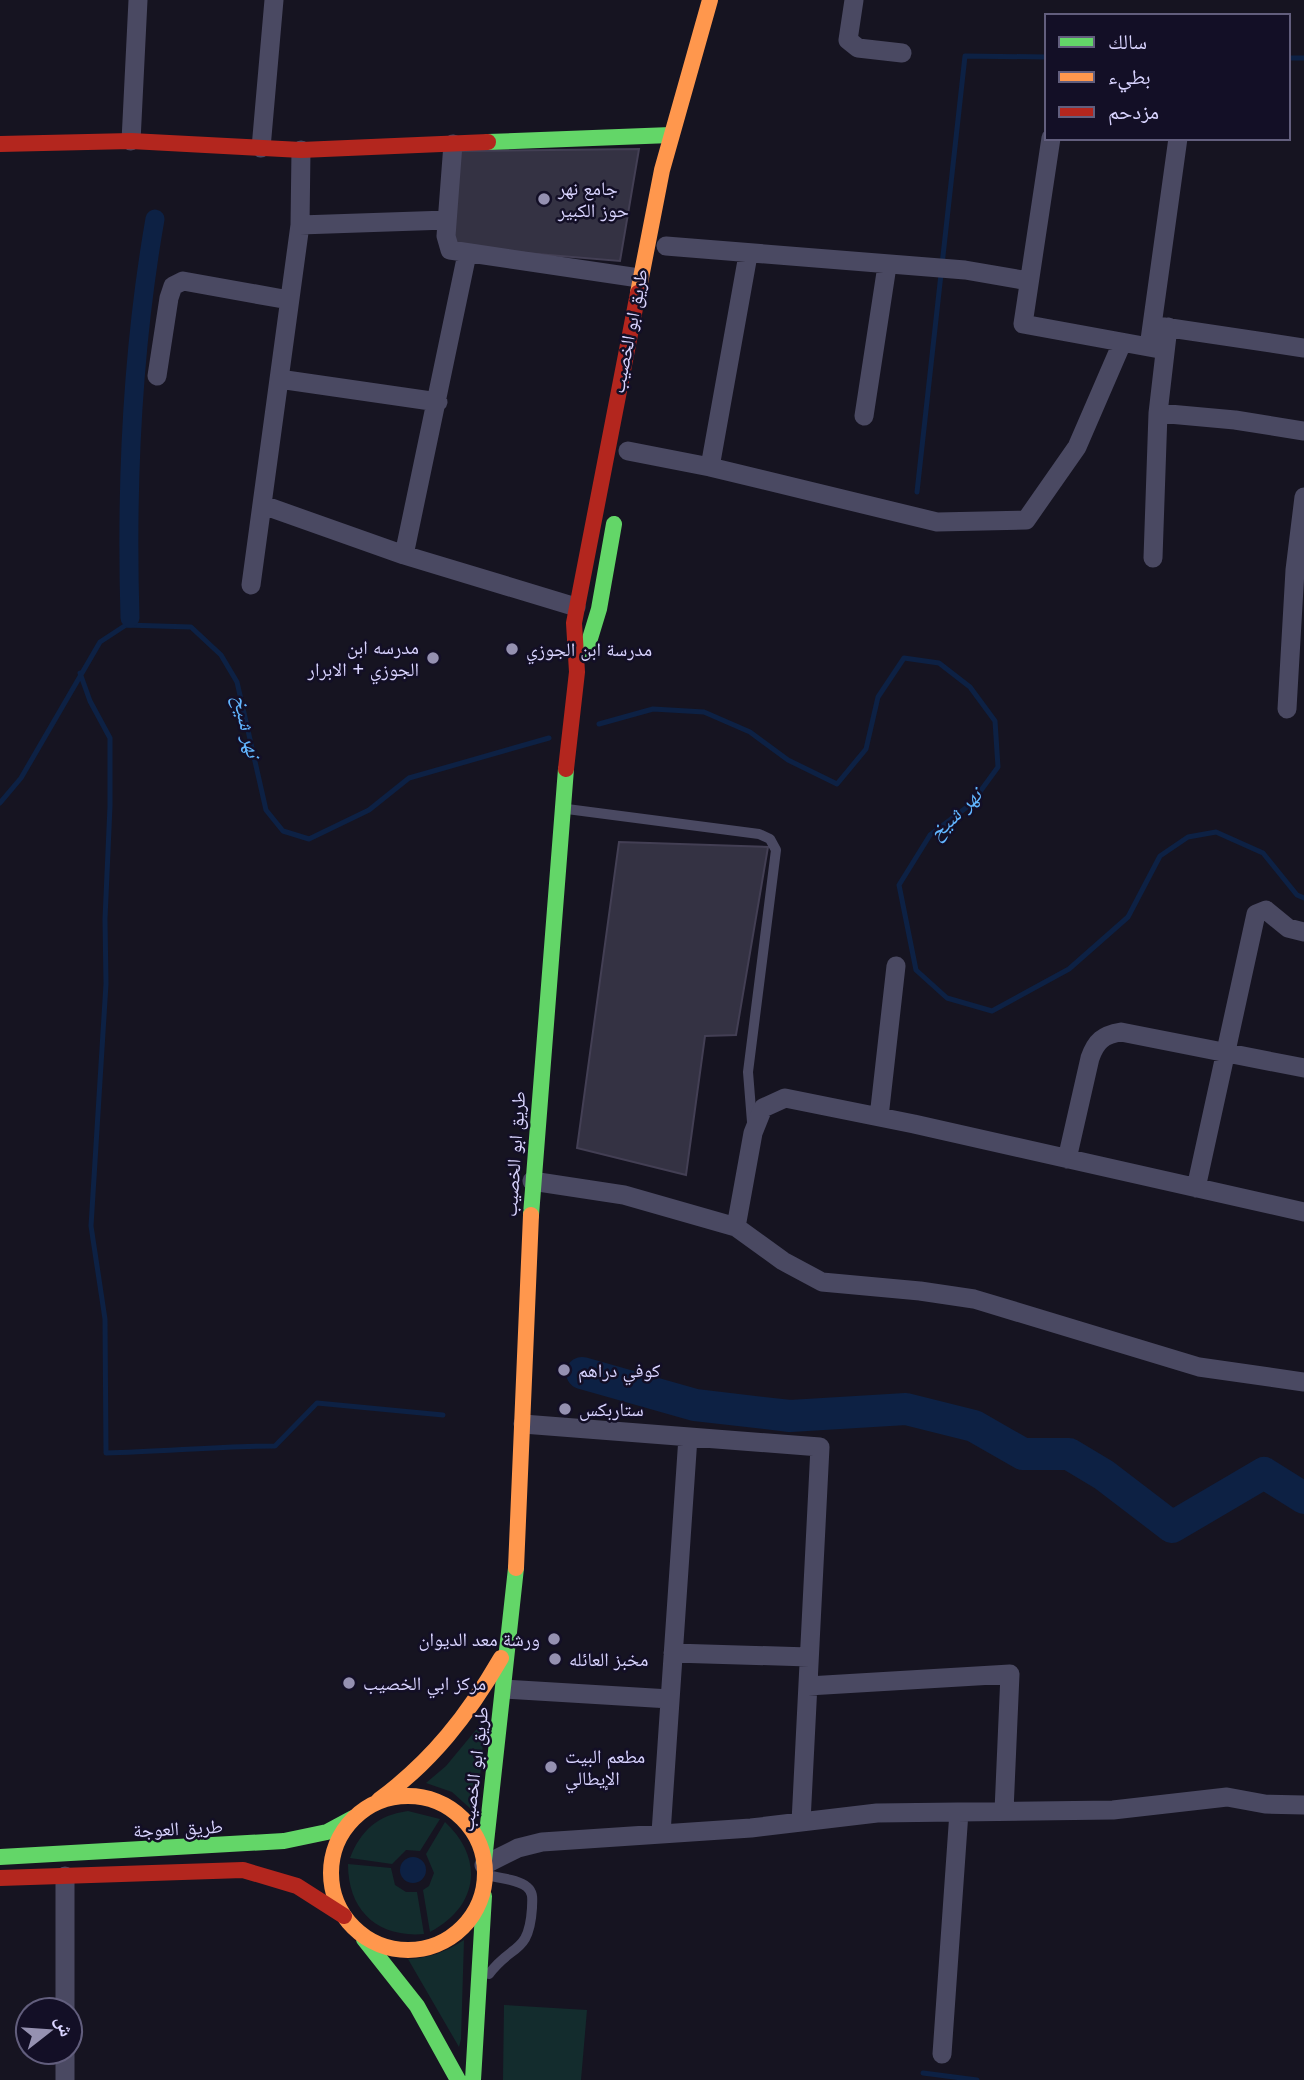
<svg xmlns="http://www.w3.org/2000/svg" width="1304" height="2080" font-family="Poppins,'Noto Naskh Arabic',sans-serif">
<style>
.green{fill:#132c2d}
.water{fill:#0d2144}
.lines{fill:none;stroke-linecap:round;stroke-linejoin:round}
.stream{stroke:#0d2144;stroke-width:5}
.canal{stroke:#0d2144;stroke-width:19}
.river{stroke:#0d2144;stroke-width:32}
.building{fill:#343243;stroke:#433f54;stroke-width:2}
.lane{stroke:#4a4962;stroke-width:10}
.street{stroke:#4a4962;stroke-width:19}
.fast{stroke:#63d668;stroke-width:16}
.slow{stroke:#ff974d;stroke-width:16}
.jam{stroke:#b3261e;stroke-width:16}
.poi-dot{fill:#9591b1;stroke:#130f26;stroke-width:2.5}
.labels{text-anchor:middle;stroke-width:5;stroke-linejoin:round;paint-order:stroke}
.poi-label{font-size:19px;fill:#d9d4ff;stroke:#130f26;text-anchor:start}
.street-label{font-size:19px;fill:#d9d4ff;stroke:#130f26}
.water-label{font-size:21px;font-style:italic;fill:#62b6ff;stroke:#130f26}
</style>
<rect width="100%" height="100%" fill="#161421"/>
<path class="green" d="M485 1719 480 1778 473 1811 452 1792 426 1783 446 1766Z
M408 1811 440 1819 420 1851 406 1850 392 1864 350 1858C361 1830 378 1815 408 1811Z
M445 1822C485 1859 478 1907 430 1932L423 1890 429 1886 434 1873 426 1854Z
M348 1864 391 1868 395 1885 406 1892H417L424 1934C377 1938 348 1910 348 1864Z
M464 1940 461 2039 459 2047 408 1959C430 1958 445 1952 464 1940Z
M504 2005 587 2010 581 2080H503Z"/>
<path class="water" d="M400 1870a13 13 0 1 1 26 0a13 13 0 1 1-26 0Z"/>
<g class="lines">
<path class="stream" d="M1288 58H1304
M917 492 965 56 1047 57
M80 673 90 701 110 738V806L105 919 106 984 91 1226 105 1319 106 1453C162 1452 218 1446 275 1446L317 1403 443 1415
M599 724 653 709 704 712 750 732 788 760 837 784 866 749 878 697 904 658 939 663 970 687 995 721 998 767 971 804 930 835 899 885 916 970 947 998 992 1011 1069 969 1128 917 1160 856 1188 837 1216 832 1263 853 1297 895 1304 898
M0 803 21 778 100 642 126 625 191 627 221 655 237 682 266 810 283 831 309 839 369 810 409 778 549 738
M923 2073 977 2080"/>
<path class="canal" d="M130 618C126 486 132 350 155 219"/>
<path class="river" d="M582 1373 695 1405 790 1416 906 1409 974 1426 1023 1454H1069L1104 1475 1172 1527 1264 1473 1304 1498"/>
</g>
<path class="building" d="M639 149 620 261 453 247 460 151Z
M619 842 768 847 736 1035 705 1036 686 1175 577 1148Z"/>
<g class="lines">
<path class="lane" d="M567 809 759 834 770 839 776 850 748 1072 752 1122
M485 1874C498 1879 516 1878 527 1887 534 1893 532 1900 532 1908 529 1955 512 1943 489 1974"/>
<path class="street" d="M854 0 848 40 858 48 902 53
M1051 138 1023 324 1165 350
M131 141 138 0
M453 144 446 236 450 250 639 278
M261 148 274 0
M300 225 447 220
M666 246 965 270 1029 281
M1157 326 1304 348
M1149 347 1178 138
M157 376 169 298 173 286 183 281 289 300
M279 379 438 402
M1158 413 1235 420 1304 431
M864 416 887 266
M628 451 710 467 937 522 1026 520 1077 447 1122 343
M710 467 748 255
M263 505 404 555 576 607
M404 555 467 254
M1153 558 1158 413 1168 327
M251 585 300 225 301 150
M1287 709 1295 570 1304 497
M879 1117 896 966
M1067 1159 1090 1058C1096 1041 1103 1035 1121 1032L1304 1068
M532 1181 624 1195 736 1227 783 1261 822 1282 920 1291 974 1299 1199 1367 1304 1382
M1196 1188 1256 914 1266 910 1288 928 1304 932
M736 1227 753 1133 763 1108 785 1098 914 1124 1304 1212
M523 1424 820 1447 801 1822
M673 1653 809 1657
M808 1686 1010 1674 1004 1811
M505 1689 670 1699
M661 1833 688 1437
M484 1865 518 1848 542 1842 751 1828 877 1813 1113 1810 1227 1797 1265 1804 1304 1805
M65 1876V2010
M65 2052V2080
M942 2054 959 1812"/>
<path class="fast" d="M488 142 671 135
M585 655 599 609 614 524
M531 1215 566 769
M0 1857 284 1841 327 1832 353 1818
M484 1861 516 1568
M364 1939 417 2006 458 2080
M473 2080 484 1896"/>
<path class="slow" d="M638 293 662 170 710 0
M516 1568 531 1215
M331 1873a77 77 0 1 1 154 0a77 77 0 1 1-154 0Z
M379 1800C432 1761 468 1715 501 1658"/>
<path class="jam" d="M0 144 131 141 301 150 488 142
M566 769 577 672 574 623 638 293
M0 1878 243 1870 297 1886 344 1916"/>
</g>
<g class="poi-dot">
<circle cx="544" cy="199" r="7"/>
<circle cx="512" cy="649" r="7"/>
<circle cx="433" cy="658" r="7"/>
<circle cx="564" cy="1370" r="7"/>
<circle cx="565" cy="1409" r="7"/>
<circle cx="554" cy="1639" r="7"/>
<circle cx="555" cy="1659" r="7"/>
<circle cx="349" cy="1683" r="7"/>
<circle cx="551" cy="1767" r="7"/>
</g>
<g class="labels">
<g class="poi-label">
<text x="558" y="195">جامع نهر<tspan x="558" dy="22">حوز الكبير</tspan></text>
<text x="419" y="654" text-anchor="end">مدرسه ابن<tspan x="419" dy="22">الجوزي + الابرار</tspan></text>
<text x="526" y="656">مدرسة ابن الجوزي</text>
<text x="578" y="1377">كوفي دراهم</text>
<text x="579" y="1416">ستاربكس</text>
<text x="540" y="1646" text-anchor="end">ورشة معد الديوان</text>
<text x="569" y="1666">مخبز العائله</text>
<text x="363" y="1690">مركز ابي الخصيب</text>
<text x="565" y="1763">مطعم البيت<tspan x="565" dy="22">الإيطالي</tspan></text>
</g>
<g class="street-label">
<text transform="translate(629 331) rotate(-79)" y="7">طريق ابو الخصيب</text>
<text transform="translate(514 1154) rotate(-86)" y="7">طريق ابو الخصيب</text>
<text transform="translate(474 1769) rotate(-83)" y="7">طريق ابو الخصيب</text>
<text transform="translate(178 1828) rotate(-3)" y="7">طريق العوجة</text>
</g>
<g class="water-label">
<text transform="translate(247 726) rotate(77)" y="7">نهر شيخ</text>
<text transform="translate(955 814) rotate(-44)" y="7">نهر شيخ</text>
</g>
</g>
<rect x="1045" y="14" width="245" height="126" fill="#130f26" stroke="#625e7d" stroke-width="2"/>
<rect x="1059" y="37" width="35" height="10" fill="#63d668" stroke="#625e7d" stroke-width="2"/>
<text x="1108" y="49" font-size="21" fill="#d9d4ff">سالك</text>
<rect x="1059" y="72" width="35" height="10" fill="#ff974d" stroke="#625e7d" stroke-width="2"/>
<text x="1108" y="84" font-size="21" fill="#d9d4ff">بطيء</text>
<rect x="1059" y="107" width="35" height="10" fill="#b3261e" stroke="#625e7d" stroke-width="2"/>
<text x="1108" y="119" font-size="21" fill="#d9d4ff">مزدحم</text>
<g transform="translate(49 2031) rotate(73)"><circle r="33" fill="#130f26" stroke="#625e7d" stroke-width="2"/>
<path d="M0-5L12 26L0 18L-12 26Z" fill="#9591b1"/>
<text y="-10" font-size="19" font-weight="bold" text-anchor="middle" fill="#d9d4ff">ش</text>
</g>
</svg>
